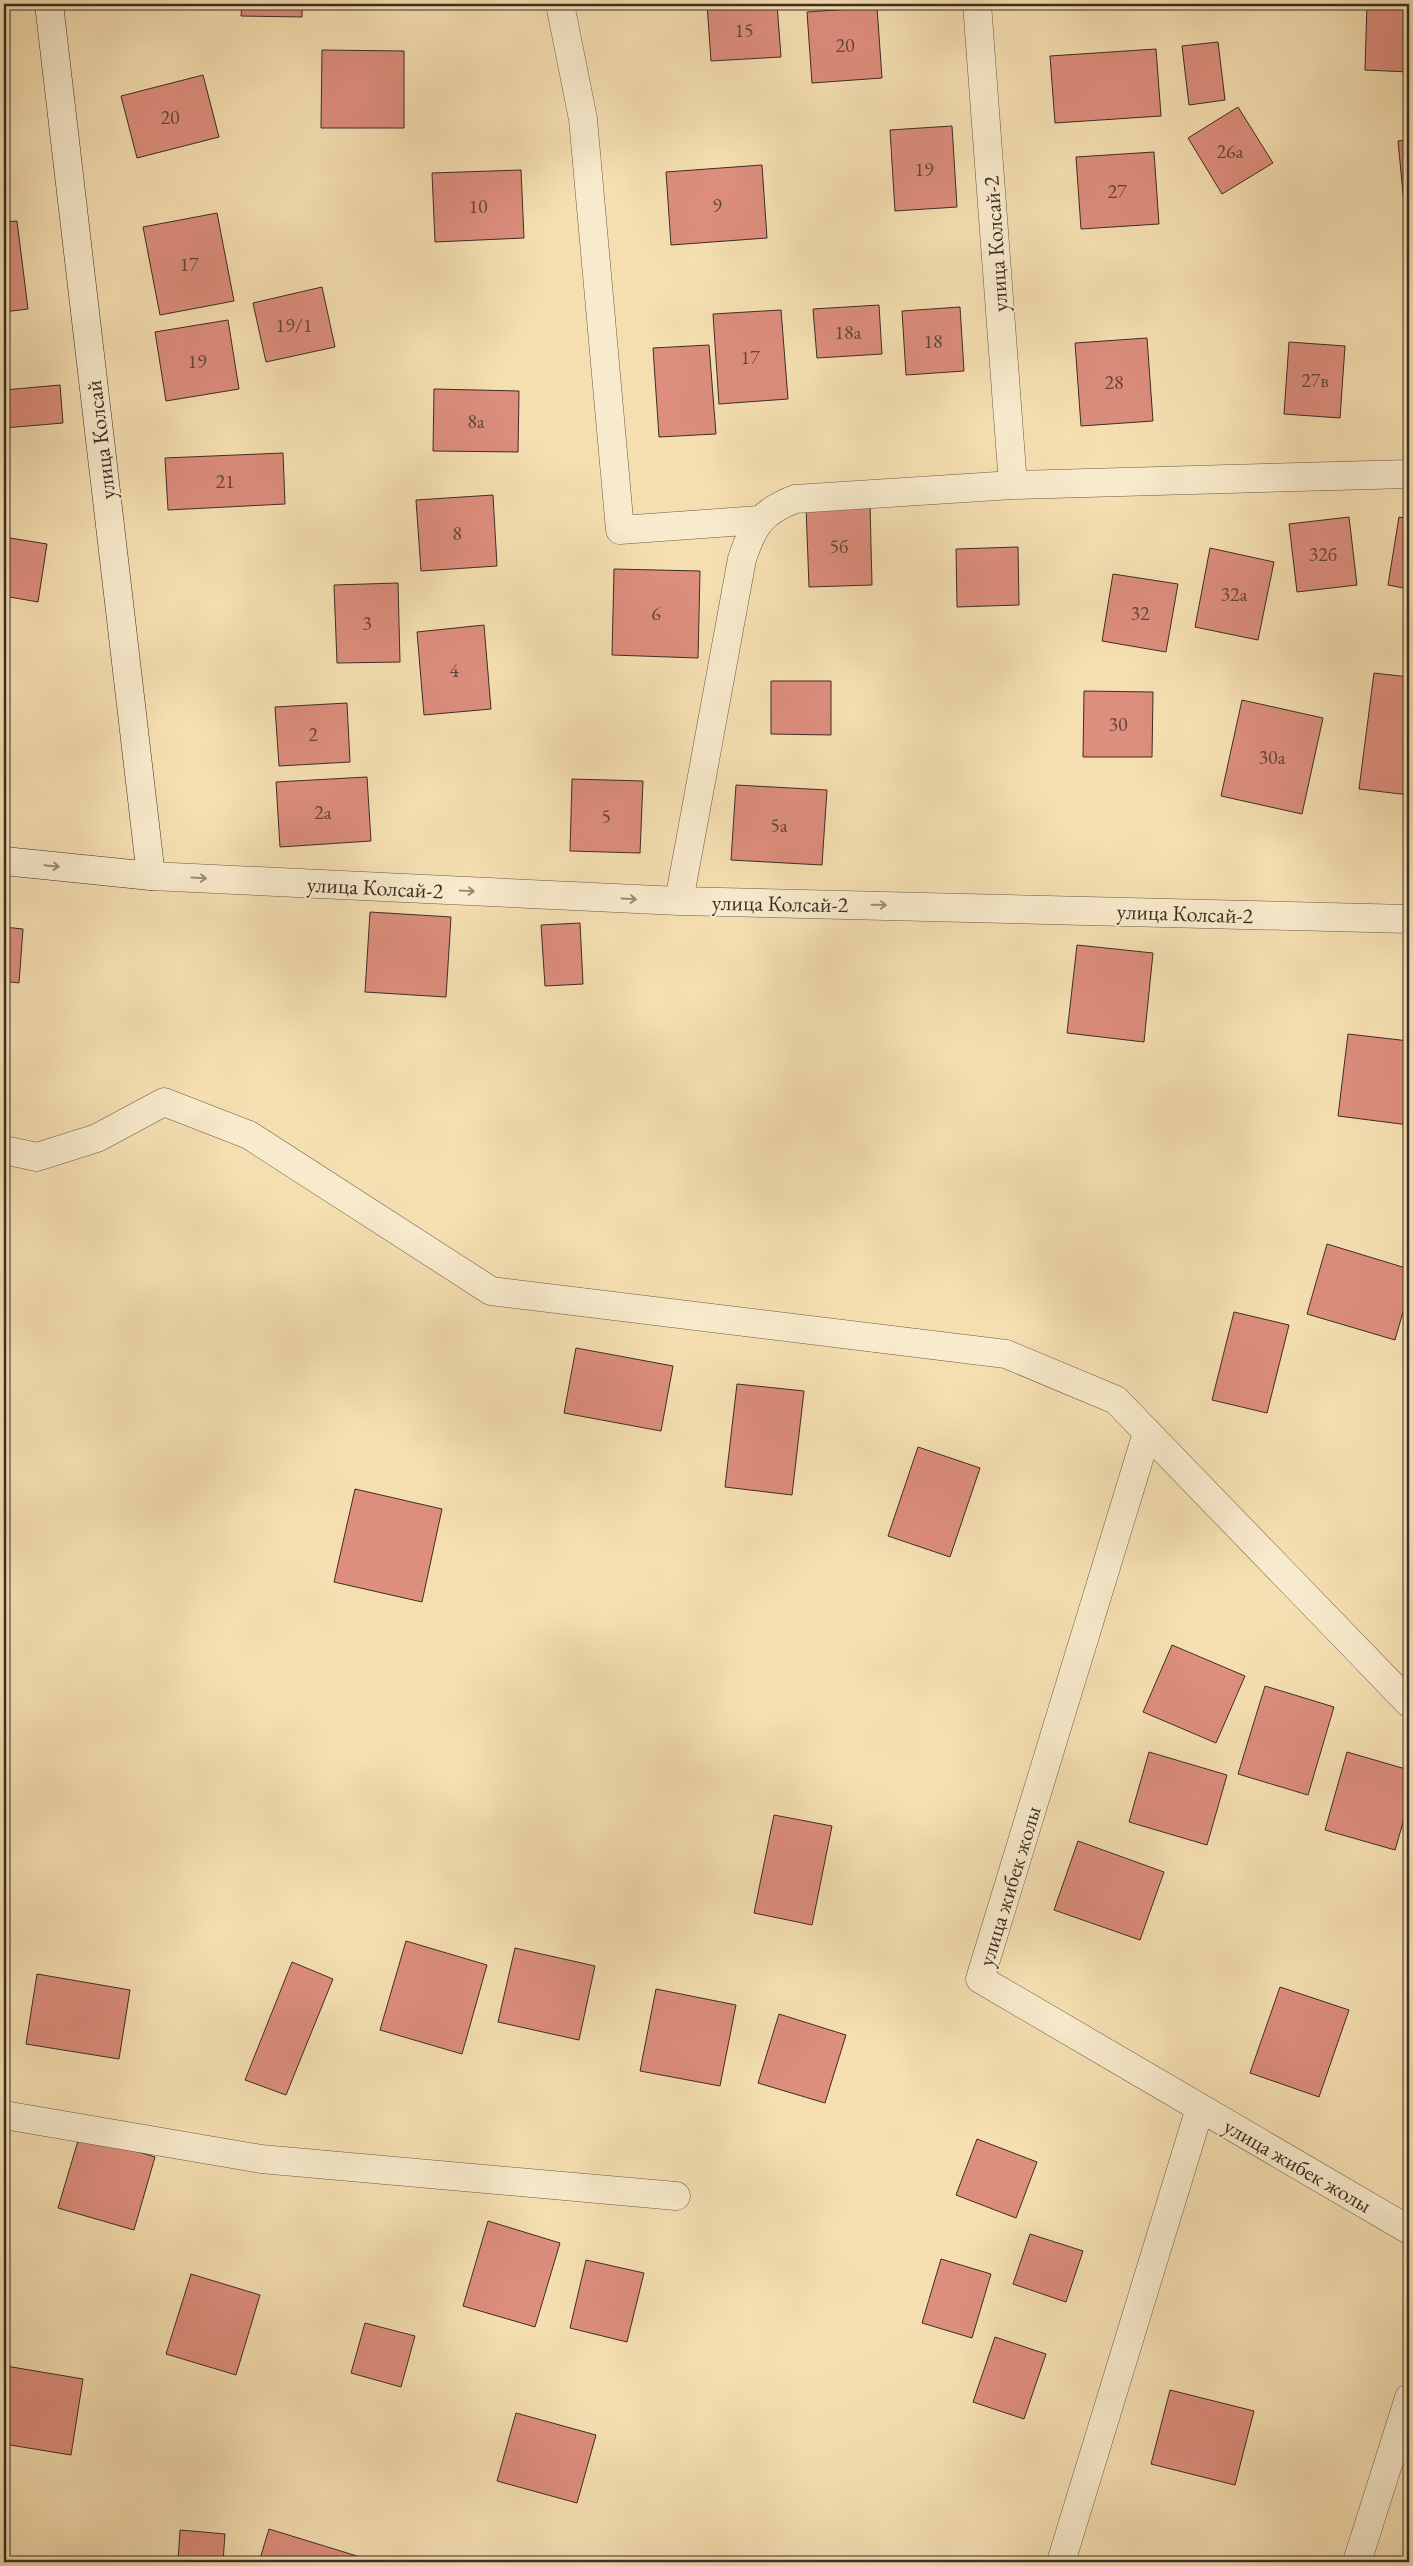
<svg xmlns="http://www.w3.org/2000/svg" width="1413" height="2566" font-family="'EB Garamond',serif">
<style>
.building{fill:#dd8e7d;stroke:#3c2d24}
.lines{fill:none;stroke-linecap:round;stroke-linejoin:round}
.street-casing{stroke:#6a5a47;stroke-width:29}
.secondary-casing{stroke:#3c2d24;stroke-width:29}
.street{stroke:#f8eacc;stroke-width:28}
.secondary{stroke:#f8eacc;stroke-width:28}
.oneway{stroke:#9a8c78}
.labels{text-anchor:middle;stroke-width:4;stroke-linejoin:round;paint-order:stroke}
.number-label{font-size:20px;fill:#64453a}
.street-label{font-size:22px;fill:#3c2d24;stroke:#f8eacc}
</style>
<rect width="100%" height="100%" fill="#f5dfb1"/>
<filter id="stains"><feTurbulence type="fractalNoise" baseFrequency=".004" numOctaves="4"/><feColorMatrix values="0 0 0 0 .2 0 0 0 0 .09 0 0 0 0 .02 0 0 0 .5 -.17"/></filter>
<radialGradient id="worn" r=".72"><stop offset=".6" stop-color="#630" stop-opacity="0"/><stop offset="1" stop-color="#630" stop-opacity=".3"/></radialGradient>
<path class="building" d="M242 4H302V17L241 16Z
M707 4H777L781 57 711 61Z
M1138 4H1197V5L1138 9Z
M1367 4H1409V72L1365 70Z
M877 7 882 78 812 83 807 12Z
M1218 42 1225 100 1189 105 1182 46Z
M1156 49 1161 116 1055 123 1050 56Z
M322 50 404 51V128H321Z
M203 75 219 137 137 158 121 96Z
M4 93 8 144H4Z
M1238 107 1273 163 1222 194 1188 138Z
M952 126 957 207 895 211 890 130Z
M1409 140V203L1404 204 1398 141Z
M1154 152 1159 224 1081 229 1076 157Z
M762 165 767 238 671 245 666 172Z
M521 170 524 238 435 242 432 173Z
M217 213 234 301 160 315 143 227Z
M17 221 28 309 4 312V222Z
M322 287 335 347 266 362 253 303Z
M879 305 882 354 817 358 813 309Z
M960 307 964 371 906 375 902 311Z
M781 310 788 399 719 404 713 314Z
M228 320 239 389 166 401 155 332Z
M1147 338 1153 421 1081 426 1075 343Z
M1289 342 1345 346 1340 418 1284 414Z
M709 345 716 434 659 437 653 348Z
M60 385 63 423 4 428V390Z
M434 389 519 391 518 452 433 451Z
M283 453 285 504 168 510 165 458Z
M493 495 497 566 421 571 416 500Z
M870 505 872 585 809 587 806 506Z
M1349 517 1357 585 1297 592 1289 524Z
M1399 517 1409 519V589L1388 585Z
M4 537 47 544 38 602 4 596Z
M1018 547 1019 605 957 607 956 549Z
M1210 548 1274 562 1258 640 1195 627Z
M614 569 700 571 698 658 612 655Z
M1113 574 1178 584 1166 652 1102 641Z
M398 583 400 662 337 663 334 585Z
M484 625 491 709 424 715 417 632Z
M1374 673 1409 677V795L1359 789Z
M771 681H831V735L771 734Z
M1084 691 1153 692 1152 757H1083Z
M1242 700 1323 718 1302 814 1221 796Z
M347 703 350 762 279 766 275 707Z
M367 777 371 841 280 847 276 782Z
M572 779 643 781 640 853 570 851Z
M736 785 827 790 822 865 731 860Z
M370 912 451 917 446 997 365 992Z
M580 923 583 984 545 986 541 925Z
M4 927 23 929 19 983 4 981Z
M1077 945 1153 953 1144 1042 1067 1033Z
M1348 1034 1409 1041V1125L1338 1116Z
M1327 1244 1409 1269V1291L1395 1340 1307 1314Z
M1234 1312 1289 1325 1267 1413 1212 1400Z
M576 1348 673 1366 661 1431 564 1413Z
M737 1384 804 1391 792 1495 725 1487Z
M918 1447 980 1468 950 1557 888 1536Z
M355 1489 442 1509 422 1602 334 1582Z
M1172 1645 1245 1676 1216 1743 1143 1712Z
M1265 1686 1334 1707 1308 1795 1238 1774Z
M1149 1752 1227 1775 1207 1845 1129 1822Z
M1347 1752 1409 1770V1802L1395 1850 1325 1830Z
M774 1815 832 1826 812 1925 754 1913Z
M1078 1841 1164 1872 1140 1940 1054 1910Z
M406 1941 487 1965 462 2054 380 2030Z
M515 1948 595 1966 579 2040 498 2022Z
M4 1961H9L4 1998Z
M292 1962 333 1979 286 2095 245 2080Z
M37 1974 130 1990 119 2059 26 2044Z
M1280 1987 1349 2010 1319 2097 1250 2073Z
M656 1989 736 2005 720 2086 640 2071Z
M779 2014 846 2035 825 2103 758 2083Z
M80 2134 155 2157 134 2230 58 2208Z
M977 2139 1037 2162 1016 2218 956 2195Z
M488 2221 560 2243 535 2327 463 2306Z
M1030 2234 1083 2251 1066 2302 1013 2284Z
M941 2259 991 2274 972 2338 922 2323Z
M586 2260 644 2273 627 2342 570 2328Z
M191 2274 260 2295 236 2375 166 2354Z
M365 2323 415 2336 401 2387 351 2373Z
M995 2337 1046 2354 1024 2419 973 2402Z
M6 2366 83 2379 71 2455 4 2444Z
M1170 2390 1254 2411 1235 2485 1151 2464Z
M516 2413 596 2435 577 2503 497 2481Z
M269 2529 370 2560V2562H259Z
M180 2530 225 2534 223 2562H178Z"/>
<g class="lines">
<defs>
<path id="street" d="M560 4 583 119 620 530 759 520
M977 4 1013 485
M151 876 679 901 1409 919
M679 901 742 559C753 526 761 512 795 499L1013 485 1409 474
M4 1150 37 1157 97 1138 164 1102 249 1135 491 1291 1006 1354 1116 1400 1409 1703
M1147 1433 980 1979 1409 2230
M4 2115 261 2159 676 2196
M1061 2562 1200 2108
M1357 2562 1409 2398"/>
<path id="secondary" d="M4 861 151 876 49 4"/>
</defs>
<use href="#street" class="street-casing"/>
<use href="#secondary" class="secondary-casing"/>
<use href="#street" class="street"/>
<use href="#secondary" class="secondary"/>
</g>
<defs><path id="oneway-shaft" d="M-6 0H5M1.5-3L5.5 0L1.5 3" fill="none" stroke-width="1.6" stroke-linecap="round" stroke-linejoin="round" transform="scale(1.25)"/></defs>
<g class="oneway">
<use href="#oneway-shaft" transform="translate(52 866) rotate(6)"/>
<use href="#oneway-shaft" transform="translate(199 878) rotate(3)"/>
<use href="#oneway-shaft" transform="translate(467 891) rotate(3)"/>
<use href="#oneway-shaft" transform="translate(629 899) rotate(3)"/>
<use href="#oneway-shaft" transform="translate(879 905) rotate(1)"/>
</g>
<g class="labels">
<g class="number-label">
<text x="744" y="37">15</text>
<text x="845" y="52">20</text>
<text x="170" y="124">20</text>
<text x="1230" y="158">26а</text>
<text x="924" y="176">19</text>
<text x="1117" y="198">27</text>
<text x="717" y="212">9</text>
<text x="478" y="213">10</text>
<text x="189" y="271">17</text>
<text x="294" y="332">19/1</text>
<text x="848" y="339">18а</text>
<text x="933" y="348">18</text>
<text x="750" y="364">17</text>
<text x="197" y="368">19</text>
<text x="1315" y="387">27в</text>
<text x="1114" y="389">28</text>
<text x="476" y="428">8а</text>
<text x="225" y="488">21</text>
<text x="457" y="540">8</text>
<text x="839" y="553">5б</text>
<text x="1323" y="561">32б</text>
<text x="1234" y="601">32а</text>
<text x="656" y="620">6</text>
<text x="1140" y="620">32</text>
<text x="367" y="630">3</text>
<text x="454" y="677">4</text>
<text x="1118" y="731">30</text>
<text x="313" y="741">2</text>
<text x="1272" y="764">30а</text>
<text x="323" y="819">2а</text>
<text x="606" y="823">5</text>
<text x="779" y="832">5а</text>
</g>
<g class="street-label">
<text transform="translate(995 244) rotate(-94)" y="8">улица Колсай-2</text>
<text transform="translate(100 440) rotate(-97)" y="8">улица Колсай</text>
<text transform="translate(375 887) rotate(3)" y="8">улица Колсай-2</text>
<text transform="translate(780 903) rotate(1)" y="8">улица Колсай-2</text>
<text transform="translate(1185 913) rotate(2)" y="8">улица Колсай-2</text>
<text transform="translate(1009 1886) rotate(-73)" y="8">улица жибек жолы</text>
<text transform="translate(1298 2165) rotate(30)" y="8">улица жибек жолы</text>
</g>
</g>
<rect width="1413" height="2566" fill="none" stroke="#f5dfb1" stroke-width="20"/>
<rect x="5" y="5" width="1403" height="2556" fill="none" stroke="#3c2d24" stroke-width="2.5"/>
<rect x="10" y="10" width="1393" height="2546" fill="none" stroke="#3c2d24"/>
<rect width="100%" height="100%" filter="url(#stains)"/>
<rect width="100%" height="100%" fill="url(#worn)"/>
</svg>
